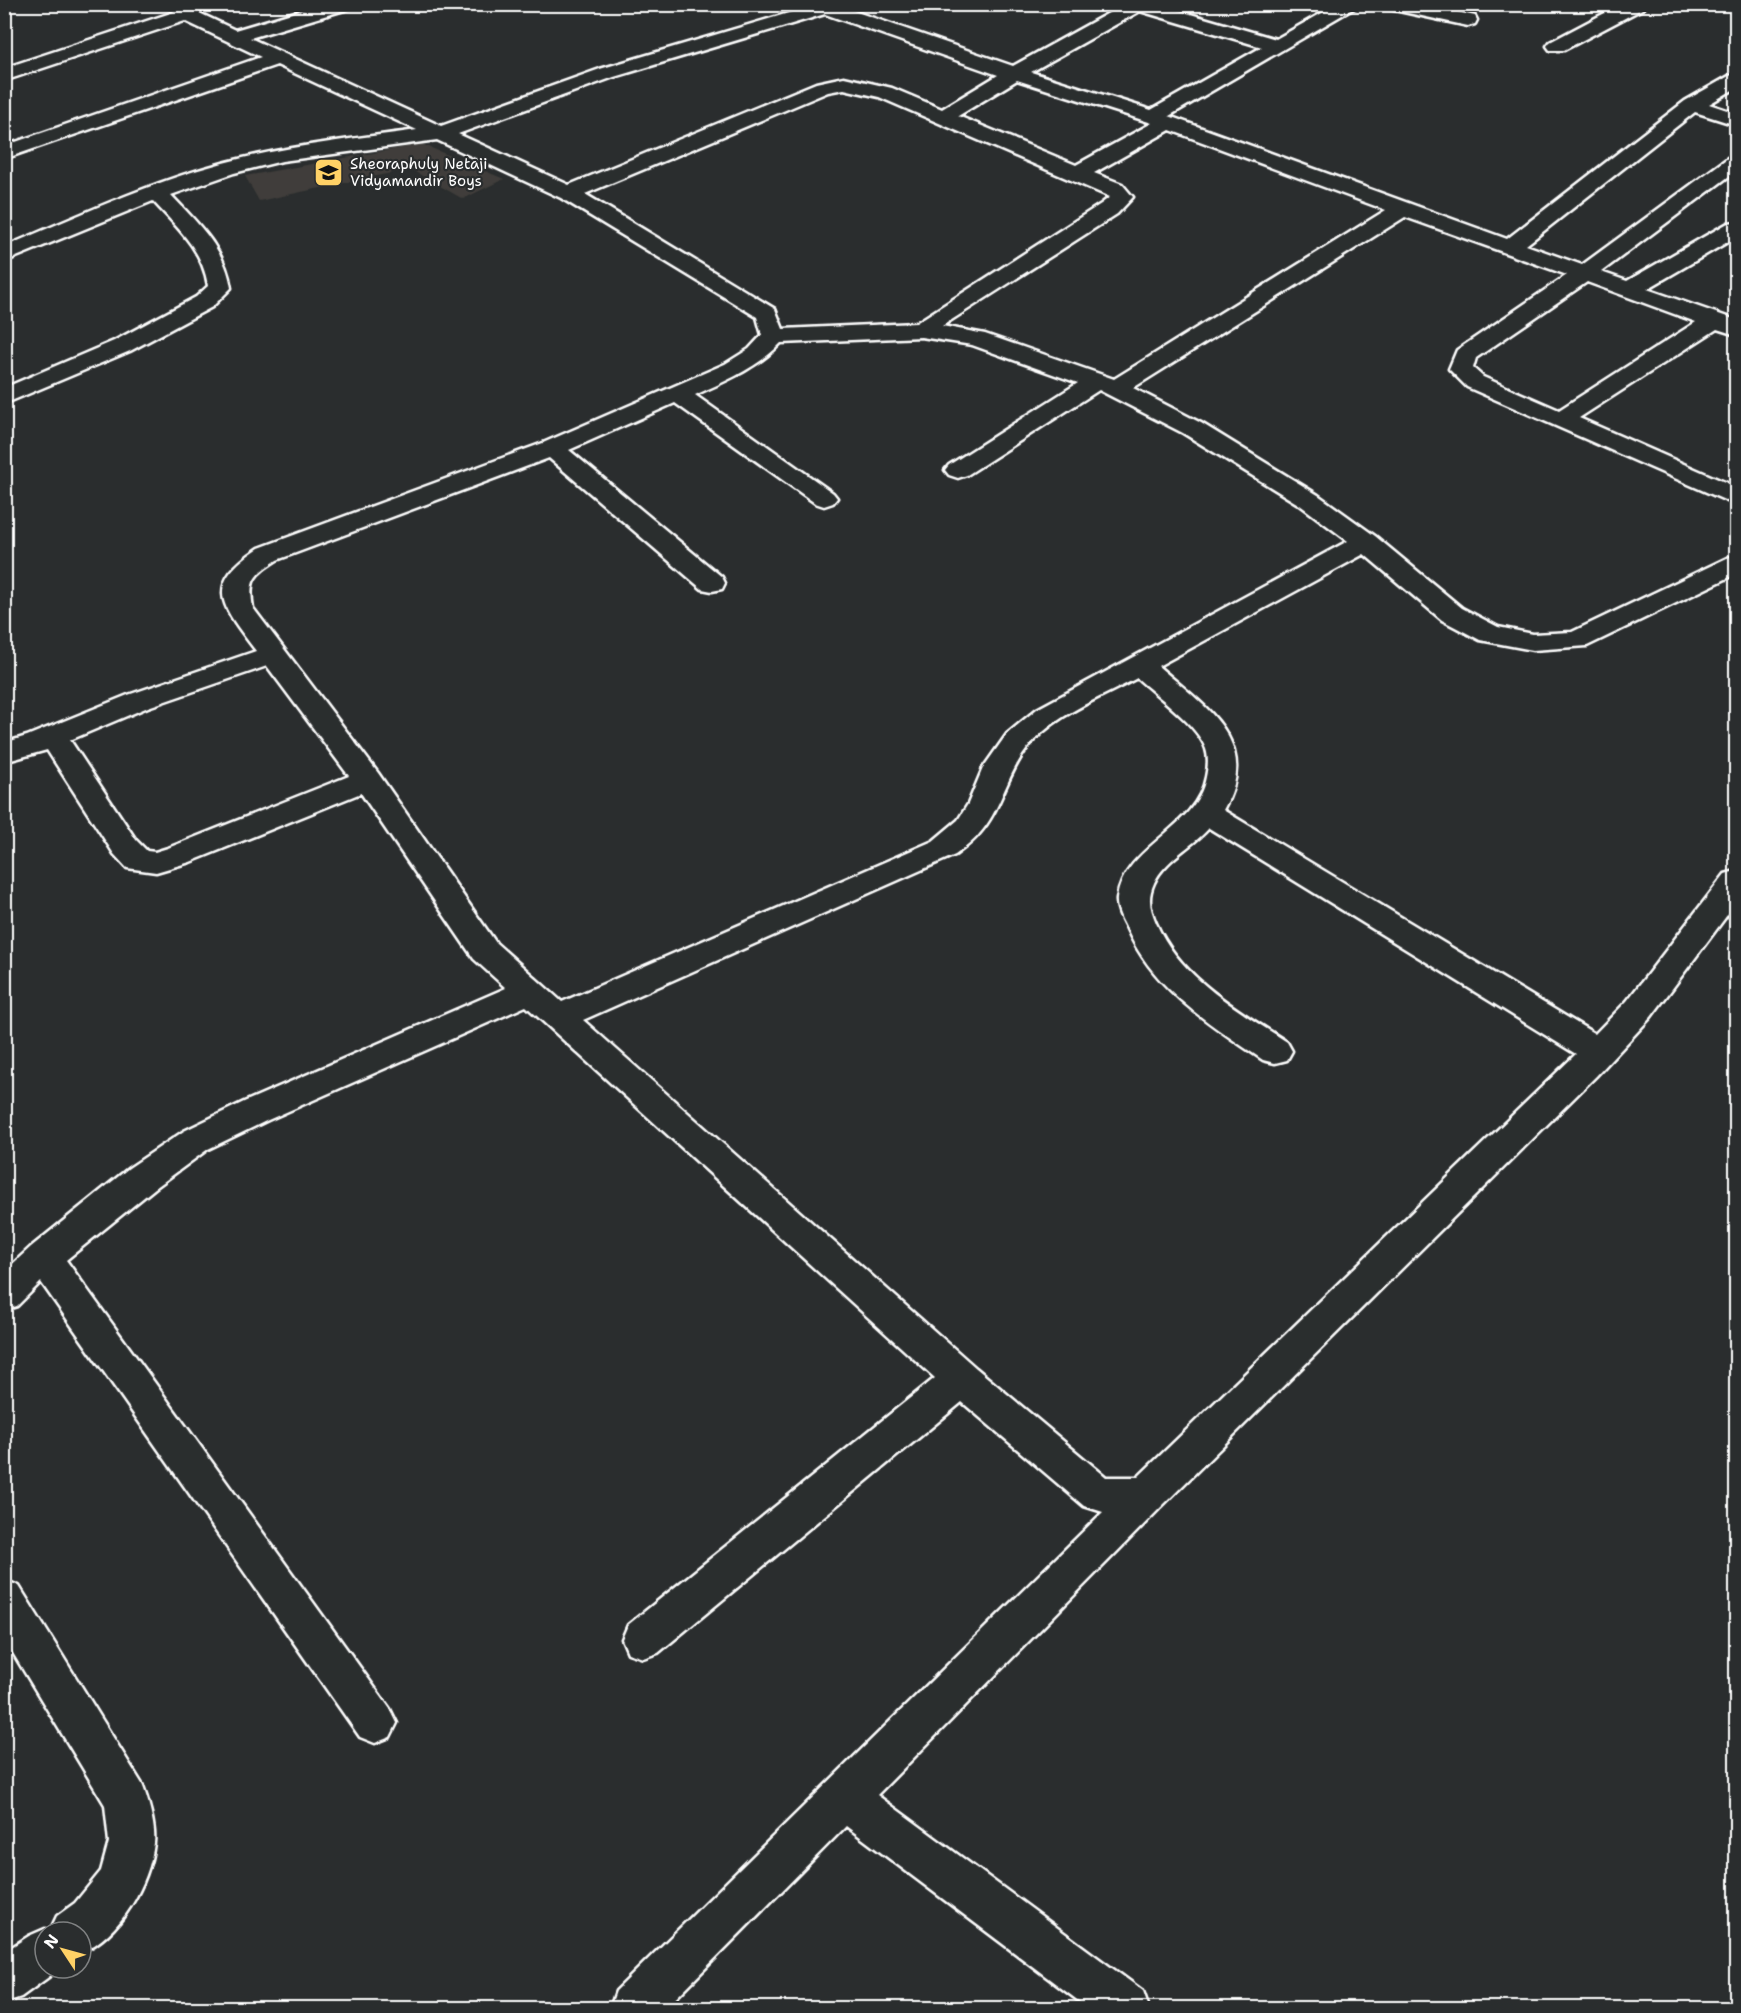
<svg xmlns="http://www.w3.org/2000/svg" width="1741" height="2013" font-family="'Shantell Sans',sans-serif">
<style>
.built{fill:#3f3d3a}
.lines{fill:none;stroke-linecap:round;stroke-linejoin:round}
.minor-casing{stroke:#fff;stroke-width:5}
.minor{fill:#2a2d2e;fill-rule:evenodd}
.labels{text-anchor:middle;stroke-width:4.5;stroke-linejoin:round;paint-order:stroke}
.far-poi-label{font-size:15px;fill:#fff;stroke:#2a2d2e;text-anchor:start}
</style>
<rect width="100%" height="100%" fill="#2a2d2e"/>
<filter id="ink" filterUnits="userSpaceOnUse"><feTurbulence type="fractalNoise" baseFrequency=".0167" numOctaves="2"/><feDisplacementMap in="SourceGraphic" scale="12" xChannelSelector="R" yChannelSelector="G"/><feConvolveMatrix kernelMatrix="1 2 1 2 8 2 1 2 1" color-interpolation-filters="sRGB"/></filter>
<g filter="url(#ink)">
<path class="built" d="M422 144 504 179 463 199 410 169 259 201 245 176Z"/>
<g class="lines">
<defs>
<path id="minor" d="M169 4H188L193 10 235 30 322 4H353L351 8 250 38 441 126 600 69 809 7 807 4H848L845 8 1013 66 1125 4H1156L1276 39 1338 4H1361L1169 116 1507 239 1685 101 1729 76 1736 74V88L1709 104 1736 113V125L1695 112 1526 245 1582 265 1729 157 1736 155V171L1601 272 1627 281 1728 223 1736 222V237L1647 289 1736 320V335L1717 329 1579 418 1736 487V504L1727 501 1467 387 1449 369 1457 350 1567 275 1405 217 1133 388 1201 423 1318 495 1375 536 1462 608 1498 627 1533 634 1572 632 1727 558 1736 556V574L1587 646 1533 650 1480 640 1442 620 1364 554 1158 666C1204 706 1263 742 1223 810L1595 1034 1627 1001 1725 874 1736 871V903L1651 1017 1596 1076 1161 1507 877 1795 1143 1991 1149 2008H1088L846 1826 666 2008H610L616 1991 1103 1512 1084 1506 962 1402 658 1653 643 1658 628 1653 622 1639 628 1625 935 1378 526 1006 268 1120 208 1149 155 1188 66 1260 390 1709 397 1723 390 1737 375 1743 360 1737 41 1282 17 1306 4 1310V1272L31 1247 129 1168 184 1131 244 1102 506 988 474 959 361 793 190 862 156 872 127 868 114 854 47 750 4 762V743L27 736 128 695 256 651C223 607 201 586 259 548L543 443 725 364 749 349 762 335 757 317 561 198 437 140 282 161 234 173 171 195C197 223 225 248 231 288L212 307 130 351 4 404V388L114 341 196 297 208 286C203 250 177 227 153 201L4 262V247C76 217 148 183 223 163 286 146 352 139 417 130L277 65 4 159V146L261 57 185 21 4 81V68L174 12ZM1140 11 1262 47 1151 110 1031 72ZM825 14 998 75 942 109 892 88 844 77 816 83 569 185 458 134 614 77ZM1017 80 1152 123 1076 165 958 116ZM844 89 879 97 1110 197 1101 204 916 323 783 329 775 309 585 194 828 92ZM1170 130 1386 210 1114 379 985 334 942 326 1117 214 1133 197 1122 184 1094 173ZM1587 282 1696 322 1559 410 1483 377 1473 368 1476 358ZM921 337 972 345 1078 383 949 465 945 470 949 475 958 478 967 475 1099 390 1183 433 1300 505 1348 541 1037 709 1007 734 983 768 968 804 958 820 933 841 562 1002 496 943 378 773 253 608C248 579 254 575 277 560L549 458 702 589 712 591 722 589 725 583 722 577 569 450 675 403 815 503 824 506 833 503 837 498 833 493 695 395C727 380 756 369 781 343ZM267 666 349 776 168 848 155 852 147 851 136 840 70 740 148 707ZM1137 678C1156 695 1198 725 1206 749 1209 758 1208 768 1206 777 1196 831 1124 845 1117 899 1116 909 1123 921 1127 929 1154 990 1210 1024 1263 1060L1275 1063 1287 1060 1292 1051 1287 1042C1238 1010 1181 979 1156 923 1150 909 1147 898 1154 883 1164 860 1192 847 1209 828L1576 1054 1138 1477H1106L976 1368 583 1020 955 855C963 849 973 842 979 834 1001 810 1006 776 1026 750 1051 716 1100 698 1137 678Z
M1383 4H1421L1475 16 1477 20 1475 24 1468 26 1385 8Z
M1622 4H1646L1644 8 1564 50H1550L1547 46 1550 42Z
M4 1580 19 1586 142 1784C148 1799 156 1827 154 1843 149 1884 120 1936 81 1952V1932H45V1968H61L21 1997 4 2003V1952L29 1936 45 1929 50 1931 57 1916 75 1903 101 1871 109 1842 105 1805 4 1638Z"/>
</defs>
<use href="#minor" class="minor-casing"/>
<use href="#minor" class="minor"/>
</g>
</g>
<defs>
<symbol id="school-square" viewBox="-11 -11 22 22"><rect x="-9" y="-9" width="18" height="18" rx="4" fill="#ffd166" stroke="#2a2d2e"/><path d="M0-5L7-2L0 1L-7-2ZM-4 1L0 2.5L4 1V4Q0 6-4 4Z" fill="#111"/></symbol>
</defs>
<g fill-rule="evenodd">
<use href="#school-square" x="312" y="156" width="33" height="33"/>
</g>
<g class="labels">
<g class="far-poi-label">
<text x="350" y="169">Sheoraphuly Netaji<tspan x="350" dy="17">Vidyamandir Boys</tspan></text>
</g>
</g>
<rect width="1741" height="2013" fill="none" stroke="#2a2d2e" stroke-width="24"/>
<rect x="12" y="12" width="1717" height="1989" fill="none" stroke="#fff" stroke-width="2" filter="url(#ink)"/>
<g transform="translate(63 1950) rotate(306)"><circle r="28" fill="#2a2d2e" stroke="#7f8182" stroke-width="1.5"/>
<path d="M0-4.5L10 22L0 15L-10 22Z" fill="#ffd166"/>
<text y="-9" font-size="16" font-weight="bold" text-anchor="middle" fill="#ffffff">N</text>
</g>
</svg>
